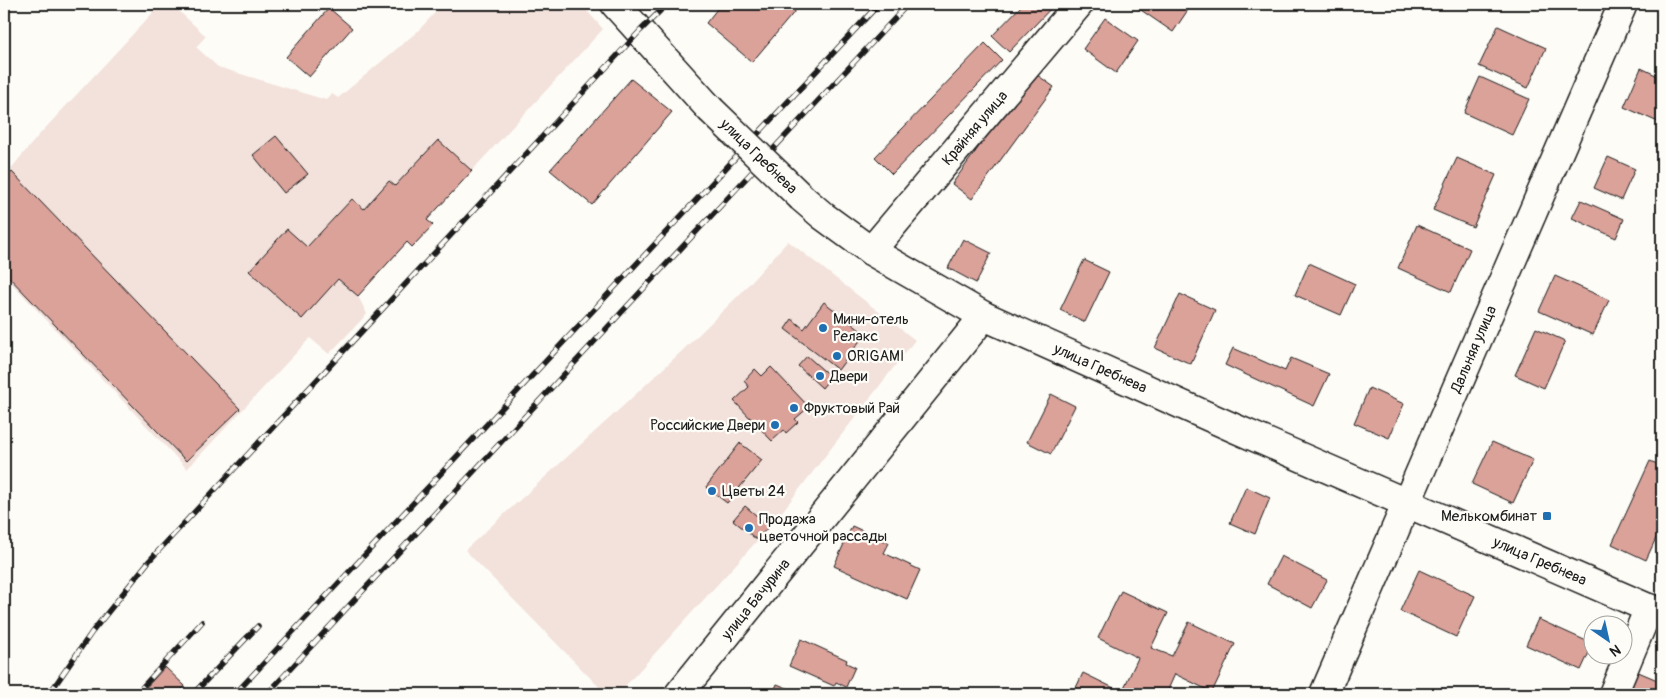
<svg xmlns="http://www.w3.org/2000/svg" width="1666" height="698" font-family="Pangolin,sans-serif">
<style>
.built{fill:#f3e1db}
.building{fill:#dba29a;stroke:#1c1c1c}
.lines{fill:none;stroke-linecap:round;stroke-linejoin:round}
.minor-casing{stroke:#1c1c1c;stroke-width:31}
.minor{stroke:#fdfcf7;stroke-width:28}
.rail-casing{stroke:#1c1c1c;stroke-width:5.5}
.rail{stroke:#fdfcf7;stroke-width:4;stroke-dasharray:11;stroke-linecap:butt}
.minor-bridge-casing{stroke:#1c1c1c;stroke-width:31;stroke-linecap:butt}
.minor-bridge{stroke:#fdfcf7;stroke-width:28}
.poi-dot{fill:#1f6fb2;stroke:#fdfcf7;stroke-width:2}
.labels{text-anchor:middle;stroke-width:4.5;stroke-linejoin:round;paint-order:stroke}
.street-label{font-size:15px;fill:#1c1c1c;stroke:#fdfcf7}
.poi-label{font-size:15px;fill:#1c1c1c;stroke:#fdfcf7;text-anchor:start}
</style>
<rect width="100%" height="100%" fill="#fdfcf7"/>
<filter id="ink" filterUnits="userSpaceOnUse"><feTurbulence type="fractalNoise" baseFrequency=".02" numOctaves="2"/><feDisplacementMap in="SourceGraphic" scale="10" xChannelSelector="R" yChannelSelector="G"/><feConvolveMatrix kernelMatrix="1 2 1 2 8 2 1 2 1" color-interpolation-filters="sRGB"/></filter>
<g filter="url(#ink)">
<path class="built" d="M161 4H171L206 36 196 47 218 67 326 100 332 94 338 98 418 31 443 4H581L603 29 427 219 433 225 412 247 407 243 358 296 367 314 329 354 310 338 187 469 4 275V180L11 172 9 171 38 136Z
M788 241 915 340 774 522 618 694H606L465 550 622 407 682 351 740 294Z"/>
<path class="building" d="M721 4H801L752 62 706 23Z
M1023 4H1055L1009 52 992 36Z
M1141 4H1192L1173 32 1138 8Z
M329 8 352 28 309 77 286 57Z
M1105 18 1138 41 1116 73 1083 49Z
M1498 26 1546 48 1528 88 1479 66Z
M985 43 1002 60 892 174 875 157Z
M1641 68 1662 78V113L1658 122 1624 107Z
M1033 72 1054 87 972 199 952 184Z
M1480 77 1529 99 1512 135 1464 113Z
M631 79 672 112 592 205 550 170Z
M276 136 308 174 284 193 253 155Z
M438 140 472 171 427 220 433 225 412 247 407 242 358 296 338 279 302 319 249 271 287 229 307 247 352 199 364 209 389 181 395 186Z
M1608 157 1635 169 1621 200 1594 188Z
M1457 158 1496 175 1473 227 1433 210Z
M12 172 240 409 186 461 4 272V180Z
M1581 200 1624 219 1616 238 1572 218Z
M1417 225 1470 249 1451 292 1398 268Z
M963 239 991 253 976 283 948 268Z
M1084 260 1109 272 1085 322 1060 310Z
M1309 263 1355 284 1341 315 1295 295Z
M1555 276 1609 300 1593 335 1539 311Z
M1180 294 1215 310 1191 364 1155 348Z
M824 302 865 334 838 370 785 329 792 319 804 329Z
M1536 328 1565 341 1544 388 1515 375Z
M1233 348 1285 371 1291 358 1329 374 1314 406 1225 365Z
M807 356 831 377 822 388 798 366Z
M771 367 809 407 795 419 798 422 786 433 784 430 772 441 734 401 749 387 744 381 755 369 762 376Z
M1369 388 1404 404 1389 438 1354 423Z
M1051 394 1075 406 1051 454 1027 442Z
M1492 442 1533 460 1513 503 1472 484Z
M740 443 762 460 727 503 706 487Z
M1650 461 1662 466V525L1646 560 1612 544Z
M1246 487 1270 498 1255 534 1230 523Z
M745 506 769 526 757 540 733 520Z
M852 526 889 543 884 553 920 570 907 599 834 566Z
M1281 556 1327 580 1312 608 1267 584Z
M1419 570 1475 596 1456 637 1400 611Z
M1121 591 1168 613 1151 648 1172 656 1189 622 1235 644 1212 692 1175 674 1166 694H1073L1083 673 1122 692 1138 658 1098 638Z
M1538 619 1593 644 1581 670 1526 645Z
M801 639 847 660 846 663 855 667 846 687 836 682 834 686 789 666Z
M165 667 185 686 177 694H140Z
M1636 671 1662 682V694H1626Z
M777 684 802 694H773Z"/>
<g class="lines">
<defs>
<g id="minor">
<path d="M615 4 710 109"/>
<path id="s1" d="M802 198 823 216 871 251 984 316 1234 428 1662 614"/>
<path id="s2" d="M871 251 1079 4"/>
<path id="s3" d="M679 694 984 316"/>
<path id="s4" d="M1324 694 1623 4"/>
<path d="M1613 694 1649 608"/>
</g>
</defs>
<use href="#minor" class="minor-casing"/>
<use href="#minor" class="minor"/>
<defs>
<path id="rail" d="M49 694 92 632 149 561 640 31 667 4
M136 694 202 622
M193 694 258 626
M235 694 879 4
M267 694 908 4"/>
</defs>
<use href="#rail" class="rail-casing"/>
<use href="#rail" class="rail"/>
<defs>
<g id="minor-bridge">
<path id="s5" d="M710 109 802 198"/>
</g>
</defs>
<use href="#minor-bridge" class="minor-bridge-casing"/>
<use href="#minor-bridge" class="minor-bridge"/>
</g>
</g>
<g class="poi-dot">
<circle cx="823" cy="328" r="5"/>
<circle cx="837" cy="356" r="5"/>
<circle cx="820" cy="376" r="5"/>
<circle cx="794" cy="408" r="5"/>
<circle cx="775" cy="425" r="5"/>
<circle cx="712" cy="491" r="5"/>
<rect x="1542" y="511" width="10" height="10" rx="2.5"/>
<circle cx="749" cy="528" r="5"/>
</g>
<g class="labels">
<g class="street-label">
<text dy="5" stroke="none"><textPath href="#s2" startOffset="161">Крайняя улица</textPath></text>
<text dy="5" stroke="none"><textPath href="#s5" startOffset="68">улица Гребнева</textPath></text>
<text dy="5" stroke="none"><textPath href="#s4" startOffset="376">Дальняя улица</textPath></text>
<text dy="5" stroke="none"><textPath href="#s1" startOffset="345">улица Гребнева</textPath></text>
<text dy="5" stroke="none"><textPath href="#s1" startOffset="825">улица Гребнева</textPath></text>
<text dy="5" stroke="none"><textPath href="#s3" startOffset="122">улица Бачурина</textPath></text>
</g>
<g class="poi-label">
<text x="833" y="324">Мини-отель<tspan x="833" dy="17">Релакс</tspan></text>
<text x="847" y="361">ORIGAMI</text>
<text x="830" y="381">Двери</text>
<text x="804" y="413">Фруктовый Рай</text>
<text x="765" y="430" text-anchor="end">Российские Двери</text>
<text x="722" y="496">Цветы 24</text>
<text x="1537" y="521" text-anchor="end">Мелькомбинат</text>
<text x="759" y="524">Продажа<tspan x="759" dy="17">цветочной рассады</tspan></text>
</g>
</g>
<rect width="1666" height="698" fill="none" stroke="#fdfcf7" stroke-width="20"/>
<rect x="10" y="10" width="1646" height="678" fill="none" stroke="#1c1c1c" stroke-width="2" filter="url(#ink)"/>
<g transform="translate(1608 640) rotate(146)"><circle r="24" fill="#fdfcf7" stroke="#a3a29f"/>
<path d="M0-4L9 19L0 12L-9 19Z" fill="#1f6fb2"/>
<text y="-8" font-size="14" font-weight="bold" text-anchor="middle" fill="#1c1c1c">N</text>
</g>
</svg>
